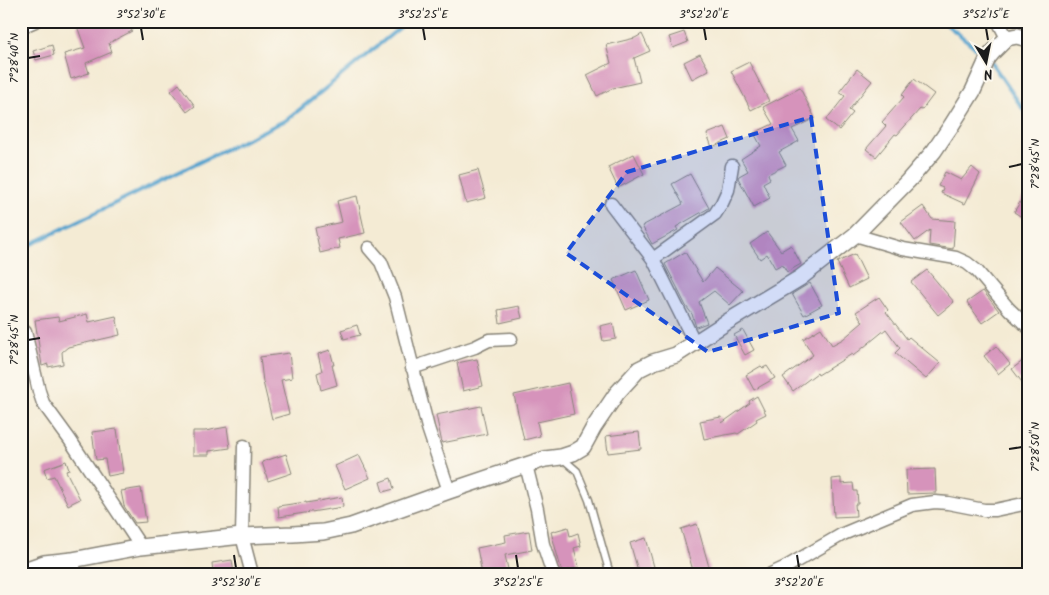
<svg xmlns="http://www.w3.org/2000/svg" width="1049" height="595" font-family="Kalam,sans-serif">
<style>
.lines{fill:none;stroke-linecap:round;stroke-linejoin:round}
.stream{stroke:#55a3ce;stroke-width:4}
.building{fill:#d693bb}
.service-casing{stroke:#888478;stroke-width:9}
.minor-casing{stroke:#888478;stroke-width:15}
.tertiary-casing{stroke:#888478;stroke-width:18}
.service{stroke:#fff;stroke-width:6}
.minor{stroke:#fff;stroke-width:12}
.tertiary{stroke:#fff;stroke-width:15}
.marked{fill:#1d4ed8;fill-opacity:0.2;stroke:#1d4ed8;stroke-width:4;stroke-dasharray:10 6;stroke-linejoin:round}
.ticks{fill:none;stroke:#1c1c1c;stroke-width:2}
.neatline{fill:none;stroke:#1c1c1c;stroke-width:2}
.ticks-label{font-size:12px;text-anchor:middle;fill:#1c1c1c}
</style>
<rect width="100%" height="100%" fill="#fbf7ec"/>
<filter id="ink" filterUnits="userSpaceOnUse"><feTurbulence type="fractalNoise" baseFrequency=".02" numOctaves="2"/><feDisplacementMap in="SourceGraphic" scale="10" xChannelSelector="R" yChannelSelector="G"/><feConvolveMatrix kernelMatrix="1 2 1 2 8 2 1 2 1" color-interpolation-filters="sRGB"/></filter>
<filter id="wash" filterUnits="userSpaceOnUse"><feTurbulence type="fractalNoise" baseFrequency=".0096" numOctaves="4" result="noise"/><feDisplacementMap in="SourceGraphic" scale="20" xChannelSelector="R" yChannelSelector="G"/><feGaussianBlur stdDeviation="1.12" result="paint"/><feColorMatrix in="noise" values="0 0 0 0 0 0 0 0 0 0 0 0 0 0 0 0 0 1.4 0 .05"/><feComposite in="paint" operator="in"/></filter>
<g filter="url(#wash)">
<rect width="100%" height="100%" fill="#f4ebd4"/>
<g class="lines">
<path class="stream" d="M942 21 985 55
M991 62 1028 116
M21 249 288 119 408 21"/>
</g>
<g id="blocks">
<path class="building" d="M88 21H127L132 31 109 43 112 52 86 63 89 73 71 79 64 54 85 48 77 26Z
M684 32 688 42 673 48 669 37Z
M642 34 650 51 634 58 640 82 613 88 597 96 587 75 611 63 606 45 635 38Z
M52 45 54 55 36 60 33 51Z
M700 54 709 70 692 79 684 62Z
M749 62 769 101 751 110 731 71Z
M857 69 872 81 849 110 853 113 839 130 826 120 845 96 839 92Z
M914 79 934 94 922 110 920 109 897 135 895 134 876 157 866 149 886 126 882 122 904 97 902 95Z
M179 84 195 106 187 112 171 91Z
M800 88 815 118 792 129 799 141 779 152 786 165 768 174 770 179 763 183 770 198 754 207 738 178 739 176 748 171 741 159 761 146 754 133 773 124 763 107Z
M725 127 730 139 712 147 707 134Z
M634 154 644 174 618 188 608 167Z
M972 167 980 174 965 204 941 193 943 188 938 186 945 172 961 180Z
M478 170 486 198 466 203 459 175Z
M690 174 709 208 676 227 678 230 652 244 642 226 683 204 672 184Z
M1028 189V221L1014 212Z
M357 196 365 233 338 239 340 248 320 253 315 228 342 222 337 201Z
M923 206 932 219 955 221 953 249 929 245 930 230 915 241 901 222Z
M767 232 781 251 791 245 801 264 787 272 782 264 775 268 767 254 760 259 750 244Z
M685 252 703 282 715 268 743 291 730 305 714 291 699 302 707 323 696 327 692 314 686 306 678 290V289L665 264Z
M855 254 867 279 849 288 837 262Z
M636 270 649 300 626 310 613 280Z
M927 270 954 302 938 315 911 282Z
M810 283 822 305 804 315 792 294Z
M983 291 999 311 982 323 967 302Z
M879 297 888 310 886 312 907 339 909 337 940 363 926 379 895 353 900 348 886 329 853 356 852 354 818 375 817 373 793 391 783 377 813 355 803 339 821 328 832 345 843 339 863 322 856 312Z
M519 306 522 318 500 323 498 310Z
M87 314 89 322 116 316 120 335 68 347 62 352 63 364 48 367V364L42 366 35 320 58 317 59 321Z
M613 323 616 339 603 341 600 326Z
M357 325 360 335 344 339 341 330Z
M743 330 754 350 745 355 734 335Z
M996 346 1010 364 998 374 984 356Z
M330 350 334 365H332L337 385 321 390 317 373 322 371 318 354Z
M289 353 292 378 281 380 289 414 272 419 263 382 260 357Z
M1028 357V390L1012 369Z
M477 359 483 386 463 391 457 363Z
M761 366 763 368 767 366 775 378 754 390 746 375Z
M568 383 574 414 537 422 540 436 524 440 514 395Z
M757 396 766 414 756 419 757 421 738 434 736 433 704 439 700 421 721 417 722 423 750 403 749 401Z
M481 406 487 434 442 443 436 415Z
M227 427 230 448 209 451V455H193V431H205Z
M117 429 123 473 108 476 105 459 96 460 92 432Z
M639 432 641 449 608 453 606 436Z
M286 454 292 473 268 481 262 462Z
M359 455 370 478 345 489 335 466Z
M66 461 69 470 66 471 80 499 68 505 54 476 47 478 44 469Z
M935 469 936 493 907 494 906 470Z
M391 478 394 489 383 492 380 482Z
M841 478V484L853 483 854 491H857L858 504H855L856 516 834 517 832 479Z
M141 488 146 522 135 523 124 506 121 491Z
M342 497 343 507 279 517 278 506 306 502V503Z
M697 524 711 574H694L681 529Z
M568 527 570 536 578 533 581 546 574 548 579 567 562 572 551 532Z
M529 531 532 550 505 555 509 574H482L477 548 506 542 505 535Z
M646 538 656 574H639L630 543Z
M232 560 234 574H213L212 563Z"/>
</g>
</g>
<g filter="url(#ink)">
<use href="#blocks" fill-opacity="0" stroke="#888478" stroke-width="1"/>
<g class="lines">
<defs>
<path id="service" d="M562 458 577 471 589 500 610 574"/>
<path id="minor" d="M998 21 1007 38
M28 24 35 21
M611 204 653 259 695 343
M855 235 903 249 956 258 967 263 977 271 1009 309 1028 327
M369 248 381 262 395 297 428 428 449 491
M653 259 715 214 722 203 728 190 732 166
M25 332 39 391 43 403 70 440 141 547
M412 368 475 347 489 340 511 339
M244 446 242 536 252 574
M526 465 537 509 543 544 553 574
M72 560 76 574
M771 574 786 567 843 534 912 505 935 502 948 503 984 510H995L1028 503"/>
<path id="tertiary" d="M21 571 44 563 72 560 141 547 242 536 293 534 323 532 351 526 449 491 526 465 545 459 561 457 573 453 583 447 594 427 617 393 639 369 653 362 676 355 727 322 800 278 855 235 908 181 934 151 951 126 973 91 988 58 993 52 1007 38 1017 36 1028 39"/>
</defs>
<use href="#service" class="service-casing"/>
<use href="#minor" class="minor-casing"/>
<use href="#tertiary" class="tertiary-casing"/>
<use href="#service" class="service"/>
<use href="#minor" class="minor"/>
<use href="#tertiary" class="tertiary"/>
</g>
</g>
<path class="marked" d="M811 117 839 313 708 352 566 253 627 172Z"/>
<path class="ticks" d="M141 28 143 40M423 28 425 40M704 28 706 40M986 28 988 40M28 58 40 56M1009 167 1022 164M28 340 40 338M1009 449 1022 447M234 555 236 568M516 555 518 568M797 555 799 568"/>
<rect width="1049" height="595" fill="none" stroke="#fbf7ec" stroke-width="55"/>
<g transform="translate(986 62) rotate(170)" stroke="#fbf7ec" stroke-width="4" paint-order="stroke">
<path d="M0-4L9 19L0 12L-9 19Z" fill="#1c1c1c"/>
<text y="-8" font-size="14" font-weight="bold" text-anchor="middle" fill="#1c1c1c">N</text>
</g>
<rect x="28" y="28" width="994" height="540" class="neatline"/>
<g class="ticks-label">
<text x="141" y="18">3°52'30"E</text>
<text x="423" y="18">3°52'25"E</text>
<text x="704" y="18">3°52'20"E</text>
<text x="986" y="18">3°52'15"E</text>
<text transform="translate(14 58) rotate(-90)" y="4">7°28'40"N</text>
<text transform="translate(1035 164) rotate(-90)" y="4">7°28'45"N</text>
<text transform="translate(14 340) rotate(-90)" y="4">7°28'45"N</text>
<text transform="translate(1035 447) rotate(-90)" y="4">7°28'50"N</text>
<text x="236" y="586">3°52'30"E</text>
<text x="518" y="586">3°52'25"E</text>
<text x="799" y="586">3°52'20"E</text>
</g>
</svg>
